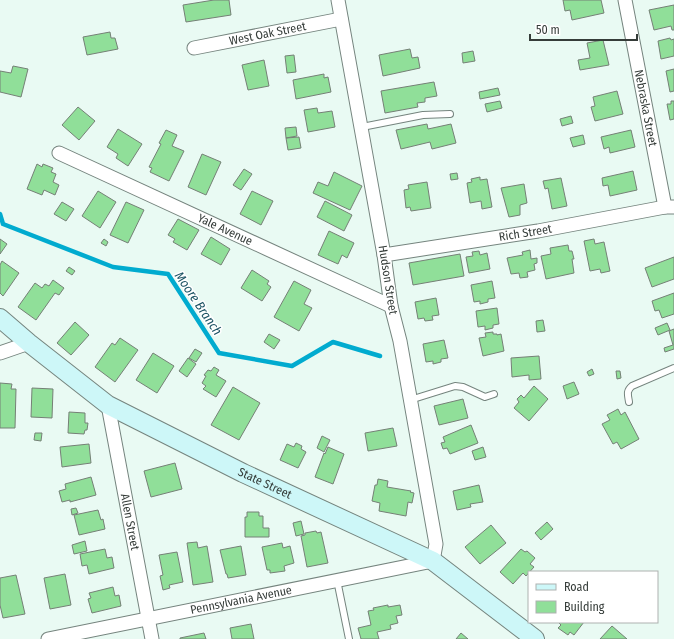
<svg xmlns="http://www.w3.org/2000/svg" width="674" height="639" font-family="'Fira Sans Condensed',sans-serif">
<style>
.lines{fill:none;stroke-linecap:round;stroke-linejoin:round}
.stream{stroke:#01abcf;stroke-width:4.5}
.building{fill:#90df99;stroke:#758076}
.lane-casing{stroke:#75847e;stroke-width:8}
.street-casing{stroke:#75847e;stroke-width:15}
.secondary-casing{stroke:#75847e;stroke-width:20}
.lane{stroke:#fff;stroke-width:6}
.street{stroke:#fff;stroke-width:13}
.secondary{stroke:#cdf7f8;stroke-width:18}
.labels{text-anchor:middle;stroke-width:3;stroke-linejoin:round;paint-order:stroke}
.street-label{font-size:12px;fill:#353c39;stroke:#fff}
.water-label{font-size:13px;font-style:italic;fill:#1c5363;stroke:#fff}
</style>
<rect width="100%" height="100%" fill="#e9faf3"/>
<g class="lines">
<path class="stream" d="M0 214 3 224 113 267 168 274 219 353 292 366 333 342 380 356"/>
</g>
<path class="building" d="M214 0H229L231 15 186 22 183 5Z
M563 0H601L604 13 572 20 570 10 565 11Z
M674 5V30H672L671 26 654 30 649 10Z
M110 32 111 38H115L118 49 87 55 83 37Z
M670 38 671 40 674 39V56L661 59 658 41Z
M603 40 609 65 580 70 578 60 590 58 587 43Z
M410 49 412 58 418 57 420 68 383 76 379 55Z
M473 51 475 61 463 63 462 53Z
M294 55 296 72 287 73 285 56Z
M264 60 269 86 248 90 242 65Z
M13 66 28 69 21 97 0 92V71L11 73Z
M674 69V91L670 92 666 71Z
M324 74V78L328 77 331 92 296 99 293 80Z
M434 82 437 96 425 98V102L417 103 418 107 385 113 381 91Z
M498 88 500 95 480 99 479 92Z
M617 91 623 114 595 121 591 107 595 106 593 97Z
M500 101 502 108 487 112 485 104Z
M671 101H674V119L670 120 667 104H671Z
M78 107 95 121 79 140 62 125Z
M317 108 318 113 332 111 335 127 308 132 304 110Z
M571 116 573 123 562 126 560 119Z
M427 124 428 129 451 124 456 143 432 149 430 142 401 149 396 130Z
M296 127 297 136 286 138 285 128Z
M118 129 142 144 128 166 116 158 118 154 107 147Z
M166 130 177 135 172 146 184 151 169 181 150 172 152 168 149 167 161 144 159 143Z
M631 130 635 147 610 153 609 147 604 149 601 137Z
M583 135 585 144 573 147 570 138Z
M299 137 301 148 288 150 286 138Z
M202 154 221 162 206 195 188 187Z
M37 164 42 167 43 164 53 168 51 172 56 174 53 182 59 185 55 195 44 190 42 195 27 189Z
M244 169 252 174 241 190 233 185Z
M633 171 637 190 610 196 608 185 603 186 602 178Z
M334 172 362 186 350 210 313 193 318 182 328 186Z
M457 173 458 179 451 180 450 174Z
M480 177V180L487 179 492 207 482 209 481 201 470 203 467 183 472 182 471 179Z
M561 178 567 206 552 209 548 188 545 189 543 181Z
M427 182 431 208 411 211 410 207 406 208 404 190 409 189 408 185Z
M524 184 527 203 520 205V215L509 217 501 188Z
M98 191 116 202 100 228 82 216Z
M252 191 273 201 261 225 240 214Z
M325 201 352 215 344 231 317 217Z
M62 202 74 209 66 221 54 214Z
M126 202 144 210 128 243 110 235Z
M178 219 199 230 187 250 173 242 175 239 168 235Z
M329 231 354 243 347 258 342 255 338 264 318 255Z
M211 237 230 249 221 265 201 254Z
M0 239 7 244 0 254Z
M104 239 108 242 106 246 101 243Z
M594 239 595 244 604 242 610 271 601 273 600 269 590 271 584 241Z
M568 245 569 251H572L574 259H572L574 273 546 279 541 256 551 254 550 248Z
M530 250 531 259 537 258V263L534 264 535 270 527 272 528 277 520 278 519 273 511 274 507 258 523 255 522 252Z
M479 251 480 255 487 253 490 269 469 273 466 257 473 256 472 252Z
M460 254 464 276 413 285 409 263Z
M674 257V279L652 287 645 268Z
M2 261 19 273 3 296 0 293V265Z
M69 267 75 271 72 275 66 271Z
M252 270 269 281 267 284 271 287 262 301 241 288Z
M53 280 64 288 59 295 55 293 36 320 18 307 35 283 42 288 45 284 49 286Z
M294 281 311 290 304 304 312 308 299 331 274 317Z
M492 281 495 298 488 299V302L480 304V301L474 302 471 285Z
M674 293V314L662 318 659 310 655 311 652 301Z
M436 298 439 315 432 316 433 320 425 321 424 318 418 319 415 302Z
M497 308 499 324 493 325V328L485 330V326L478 327 476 311Z
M543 320 545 331 537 332 536 321Z
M75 322 89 335 71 355 57 343Z
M667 323 670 330 658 335 655 328Z
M674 329V349L665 352 664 348 673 345 669 331Z
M493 332V334H497V335L501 334 504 351 483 356 479 338 486 337 485 333Z
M269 334 280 340 274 349 264 342Z
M120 338 138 350 115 382 95 367 112 343 115 345Z
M444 340 448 358 441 359V362L433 364V361L426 362 423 344Z
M195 349 202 353 196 362 189 358Z
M153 353 174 366 157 393 136 380Z
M539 356 541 379 529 380V375L512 377 511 358Z
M188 358 196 364 187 377 179 371Z
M214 367 219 370 216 375 226 381 216 397 203 389 206 386 202 383 206 376 204 375 208 370 211 371Z
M592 369 594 374 589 376 587 372Z
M616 371H620L621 378 617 379Z
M574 382 579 394 567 399 563 386Z
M0 383 12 384 11 389H16L15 428H0Z
M534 386 548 399 529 421 514 408 519 402 517 399 521 395 524 398Z
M233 387 260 403 239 440 211 425Z
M32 388 53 389 52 418 31 417Z
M463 399 468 418 439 425 434 406Z
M618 409 621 415 625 412 639 439 621 449 617 442 613 444 602 424 610 420 607 415Z
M69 412 85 413V423H88L87 430H85L84 434 68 433Z
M471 425 478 443 450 454 447 448 443 449 441 443 445 442 443 437Z
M393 428 397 446 368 451 365 433Z
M35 433H42L41 441 34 440Z
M322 436 330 440 324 452 317 448Z
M296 443 302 446 301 449 306 452 298 468 280 460 287 444 294 447Z
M89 444 91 463 62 467 60 447Z
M328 447 344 454 333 484 315 477 324 453 325 454Z
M483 447 486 457 475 460 472 451Z
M175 463 182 489 151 497 144 471Z
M91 477 96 495 70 502V500L62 502 59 491 66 489 65 484Z
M378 479 388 481 387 487 411 491 410 492 414 493 412 503 408 502 406 516 379 511 380 503 372 501 375 485H377Z
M479 485 483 502 470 504 471 507 457 510 453 491Z
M76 508 78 513 72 515 71 509Z
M98 510 101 520 103 519 105 529 79 535 74 515Z
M247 512H259V516H263V528H269V537H245V517H247Z
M301 521 304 534 296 536 293 523Z
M547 522 553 529 541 540 535 533Z
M491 525 506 543 480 564 465 547Z
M316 531 317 533 321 532 328 563 307 567 301 536 305 535V533Z
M85 541 87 551 74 554 72 545Z
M197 542 198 548 207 546 213 582 193 585 187 543Z
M282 543 283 548 290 546 294 563 284 566 285 571 270 573V570H267L262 547Z
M241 546 246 575 228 578 227 574H226L220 550Z
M105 549 107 558 112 557 114 568 89 574 87 565 82 566 80 554Z
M521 549 525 552 527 551 535 558 530 564 534 567 526 576 523 573 513 584 500 572Z
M177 552 183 582 169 585 170 588 163 590 160 576 163 575 159 555Z
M65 574 71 605 50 609 44 578Z
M16 575 25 614 3 618 0 605V578Z
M113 587 115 596 119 595 121 606 92 613 88 599 91 598 89 593Z
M388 605V607L400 605 402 615 396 616 398 623 390 625 391 629 377 632 379 639H361L358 628 371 625 368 611 374 610 373 608Z
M558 622H584L574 635 570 632 568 635 558 628 561 625Z
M251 624 254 639H232L230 628Z
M612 626 627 639H600Z
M204 633 206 639H180V638Z
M461 633 468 639H456Z"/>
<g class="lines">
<defs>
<path id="lane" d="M362 127 423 115 450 114
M410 400 455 386 463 387 485 397 494 394
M629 402C628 395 626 391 632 386L674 368
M337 580 349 639"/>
<g id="street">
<path id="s1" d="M625 0 665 207H674"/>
<path id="s2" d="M194 48 341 19"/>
<path id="s3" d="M59 153 391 306"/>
<path id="s4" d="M384 255 538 231 665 207"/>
<path d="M0 353 29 343"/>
<path id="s5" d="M108 405 152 639"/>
<path id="s6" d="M48 639 433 561 436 544 400 341 391 306 384 255 338 0"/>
</g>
<g id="secondary">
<path id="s7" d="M0 318 29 343 108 405 243 473 433 561 535 639"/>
</g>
</defs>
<use href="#lane" class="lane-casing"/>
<use href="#street" class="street-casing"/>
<use href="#secondary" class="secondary-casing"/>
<use href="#lane" class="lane"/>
<use href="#street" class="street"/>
<use href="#secondary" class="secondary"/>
</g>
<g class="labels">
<g class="street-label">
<text dy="4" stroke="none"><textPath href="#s2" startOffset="75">West Oak Street</textPath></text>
<text dy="4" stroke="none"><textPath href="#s1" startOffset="110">Nebraska Street</textPath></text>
<text dy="4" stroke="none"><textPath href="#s3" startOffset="183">Yale Avenue</textPath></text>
<text dy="4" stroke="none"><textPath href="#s4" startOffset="143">Rich Street</textPath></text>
<text transform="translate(388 280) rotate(81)" y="4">Hudson Street</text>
<text dy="4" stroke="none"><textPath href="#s7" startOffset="314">State Street</textPath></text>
<text dy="4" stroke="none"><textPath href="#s5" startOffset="119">Allen Street</textPath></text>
<text dy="4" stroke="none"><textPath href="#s6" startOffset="197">Pennsylvania Avenue</textPath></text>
</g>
<g class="water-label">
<text transform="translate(199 303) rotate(56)" y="5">Moore Branch</text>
</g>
</g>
<rect x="528" y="571" width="130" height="52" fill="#ffffff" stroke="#aeb1b0"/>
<rect x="536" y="584" width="20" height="6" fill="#cdf7f8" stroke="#aeb1b0"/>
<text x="564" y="591" font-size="12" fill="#353c39">Road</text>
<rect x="536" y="601" width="20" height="12" fill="#90df99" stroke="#aeb1b0"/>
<text x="564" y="611" font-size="12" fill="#353c39">Building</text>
<path d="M530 34v6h107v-6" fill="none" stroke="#353c39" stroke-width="2"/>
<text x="536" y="34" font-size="12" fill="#353c39" stroke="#ffffff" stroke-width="3" paint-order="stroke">50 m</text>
</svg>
